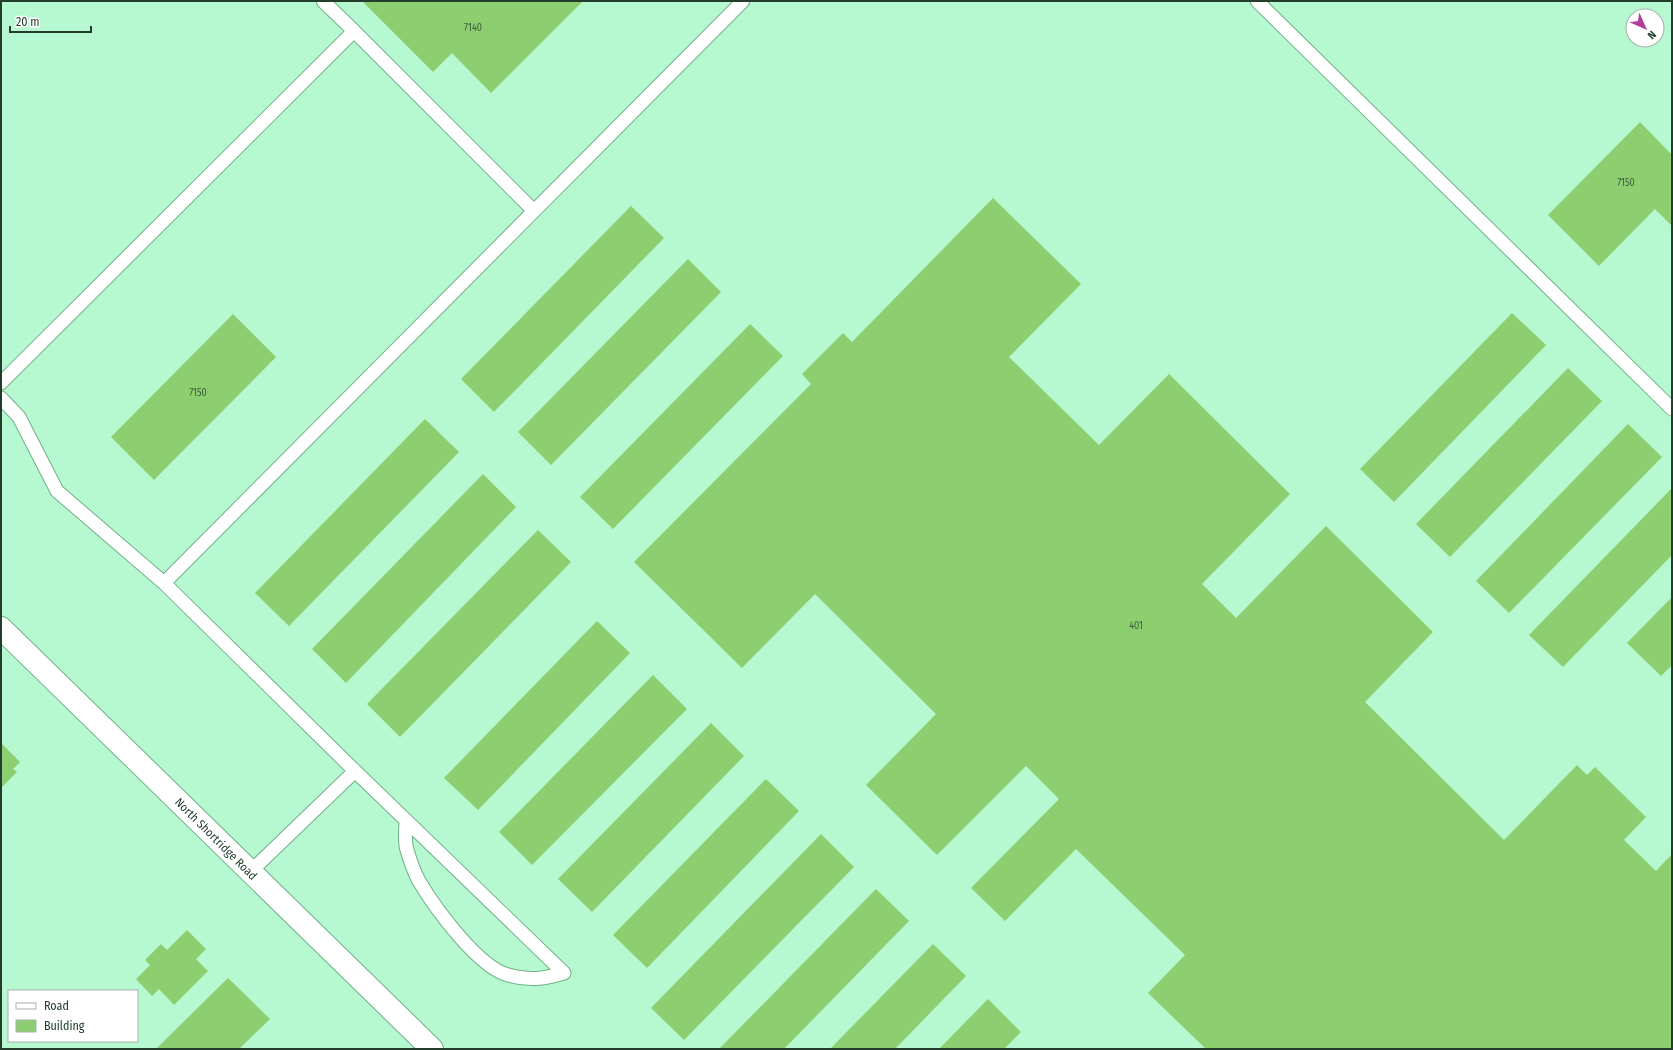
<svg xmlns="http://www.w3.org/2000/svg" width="1673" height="1050" font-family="'Fira Sans Condensed',sans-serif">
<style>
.building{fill:#8dce71}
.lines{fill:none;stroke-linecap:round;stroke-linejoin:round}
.lane-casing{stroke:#71b08a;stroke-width:15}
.street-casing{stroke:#71b08a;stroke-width:24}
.lane{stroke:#fff;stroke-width:13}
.street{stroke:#fff;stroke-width:22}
.labels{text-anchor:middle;stroke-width:3;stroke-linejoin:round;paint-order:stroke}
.number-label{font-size:10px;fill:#3e613e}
.street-label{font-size:12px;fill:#233d2d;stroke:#fff}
</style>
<rect width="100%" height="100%" fill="#b6f8cf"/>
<path class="building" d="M362 1H583L491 93 452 53 433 72Z
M1640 122 1672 155V226L1655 209 1599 266 1548 215Z
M993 198 1081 284 1009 357 1099 445 1169 374 1290 494 1202 584 1236 618 1326 526 1433 632 1365 702 1504 840 1577 765 1587 775 1595 767 1646 817 1624 840 1656 871 1672 854V1049H1206L1148 993 1185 955 1076 849 1005 921 971 888 1059 799 1026 766 937 855 866 785 936 714 815 594 742 668 634 562 811 384 802 374 843 333 852 342Z
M631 206 664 238 494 412 461 379Z
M688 259 721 292 551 465 518 432Z
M1512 313 1546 345 1394 502 1360 469Z
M233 314 276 357 154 480 111 437Z
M750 324 783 356 613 529 580 497Z
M1568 368 1602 401 1450 557 1416 524Z
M425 419 459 452 289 626 255 593Z
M1628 424 1662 457 1509 613 1476 581Z
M483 474 516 507 346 683 312 649Z
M1672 488V555L1563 667 1529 635Z
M538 530 571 562 400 737 367 704Z
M1672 597V665L1661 676 1627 643Z
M597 621 630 653 478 810 444 778Z
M653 675 687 709 532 865 499 832Z
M711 723 744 756 592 912 558 879Z
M1 743 20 762 13 769 17 772 1 788Z
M766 779 799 811 647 968 613 935Z
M821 834 854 867 684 1040 651 1008Z
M876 889 909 921 784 1049H719Z
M187 930 206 949 196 959 208 971 174 1005 159 989 152 996 136 979 150 965 145 960 161 944 167 950Z
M933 944 966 976 895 1049H830Z
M228 978 270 1019 239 1049H156Z
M988 999 1021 1032 1004 1049H939Z"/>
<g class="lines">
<defs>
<path id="lane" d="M323 1 354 31
M1257 1 1672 409
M1 383 354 31 534 211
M1 398 19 417 57 491 164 583 355 771 250 872
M164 583 743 1
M355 771 564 973C544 979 528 981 508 975 478 967 435 908 419 881 414 872 410 860 407 850 404 841 406 829 406 820"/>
<path id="street" d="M1 628 432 1049"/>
</defs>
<use href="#lane" class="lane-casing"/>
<use href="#street" class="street-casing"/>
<use href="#lane" class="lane"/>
<use href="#street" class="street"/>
</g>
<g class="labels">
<g class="number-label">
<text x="473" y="31">7140</text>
<text x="1626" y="186">7150</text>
<text x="198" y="396">7150</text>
<text x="1136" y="629">401</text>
</g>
<g class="street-label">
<text transform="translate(216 839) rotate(45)" y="4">North Shortridge Road</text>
</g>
</g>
<rect width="1673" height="1050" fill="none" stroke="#233d2d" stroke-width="4"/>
<rect x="8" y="990" width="130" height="52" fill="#ffffff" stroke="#a7b1ab"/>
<rect x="16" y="1003" width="20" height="6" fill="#ffffff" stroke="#a7b1ab"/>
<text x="44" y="1010" font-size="12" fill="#233d2d">Road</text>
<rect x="16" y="1020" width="20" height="12" fill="#8dce71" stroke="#a7b1ab"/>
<text x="44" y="1030" font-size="12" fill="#233d2d">Building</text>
<g transform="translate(1645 28) rotate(135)"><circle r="19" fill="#ffffff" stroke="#a7b1ab"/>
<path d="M0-3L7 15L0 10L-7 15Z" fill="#b13f9a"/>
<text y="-6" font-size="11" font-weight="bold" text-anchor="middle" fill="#233d2d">N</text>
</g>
<path d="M10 26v6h81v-6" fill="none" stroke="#233d2d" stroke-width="2"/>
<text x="16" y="26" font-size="12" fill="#233d2d" stroke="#ffffff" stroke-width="3" paint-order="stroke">20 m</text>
</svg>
